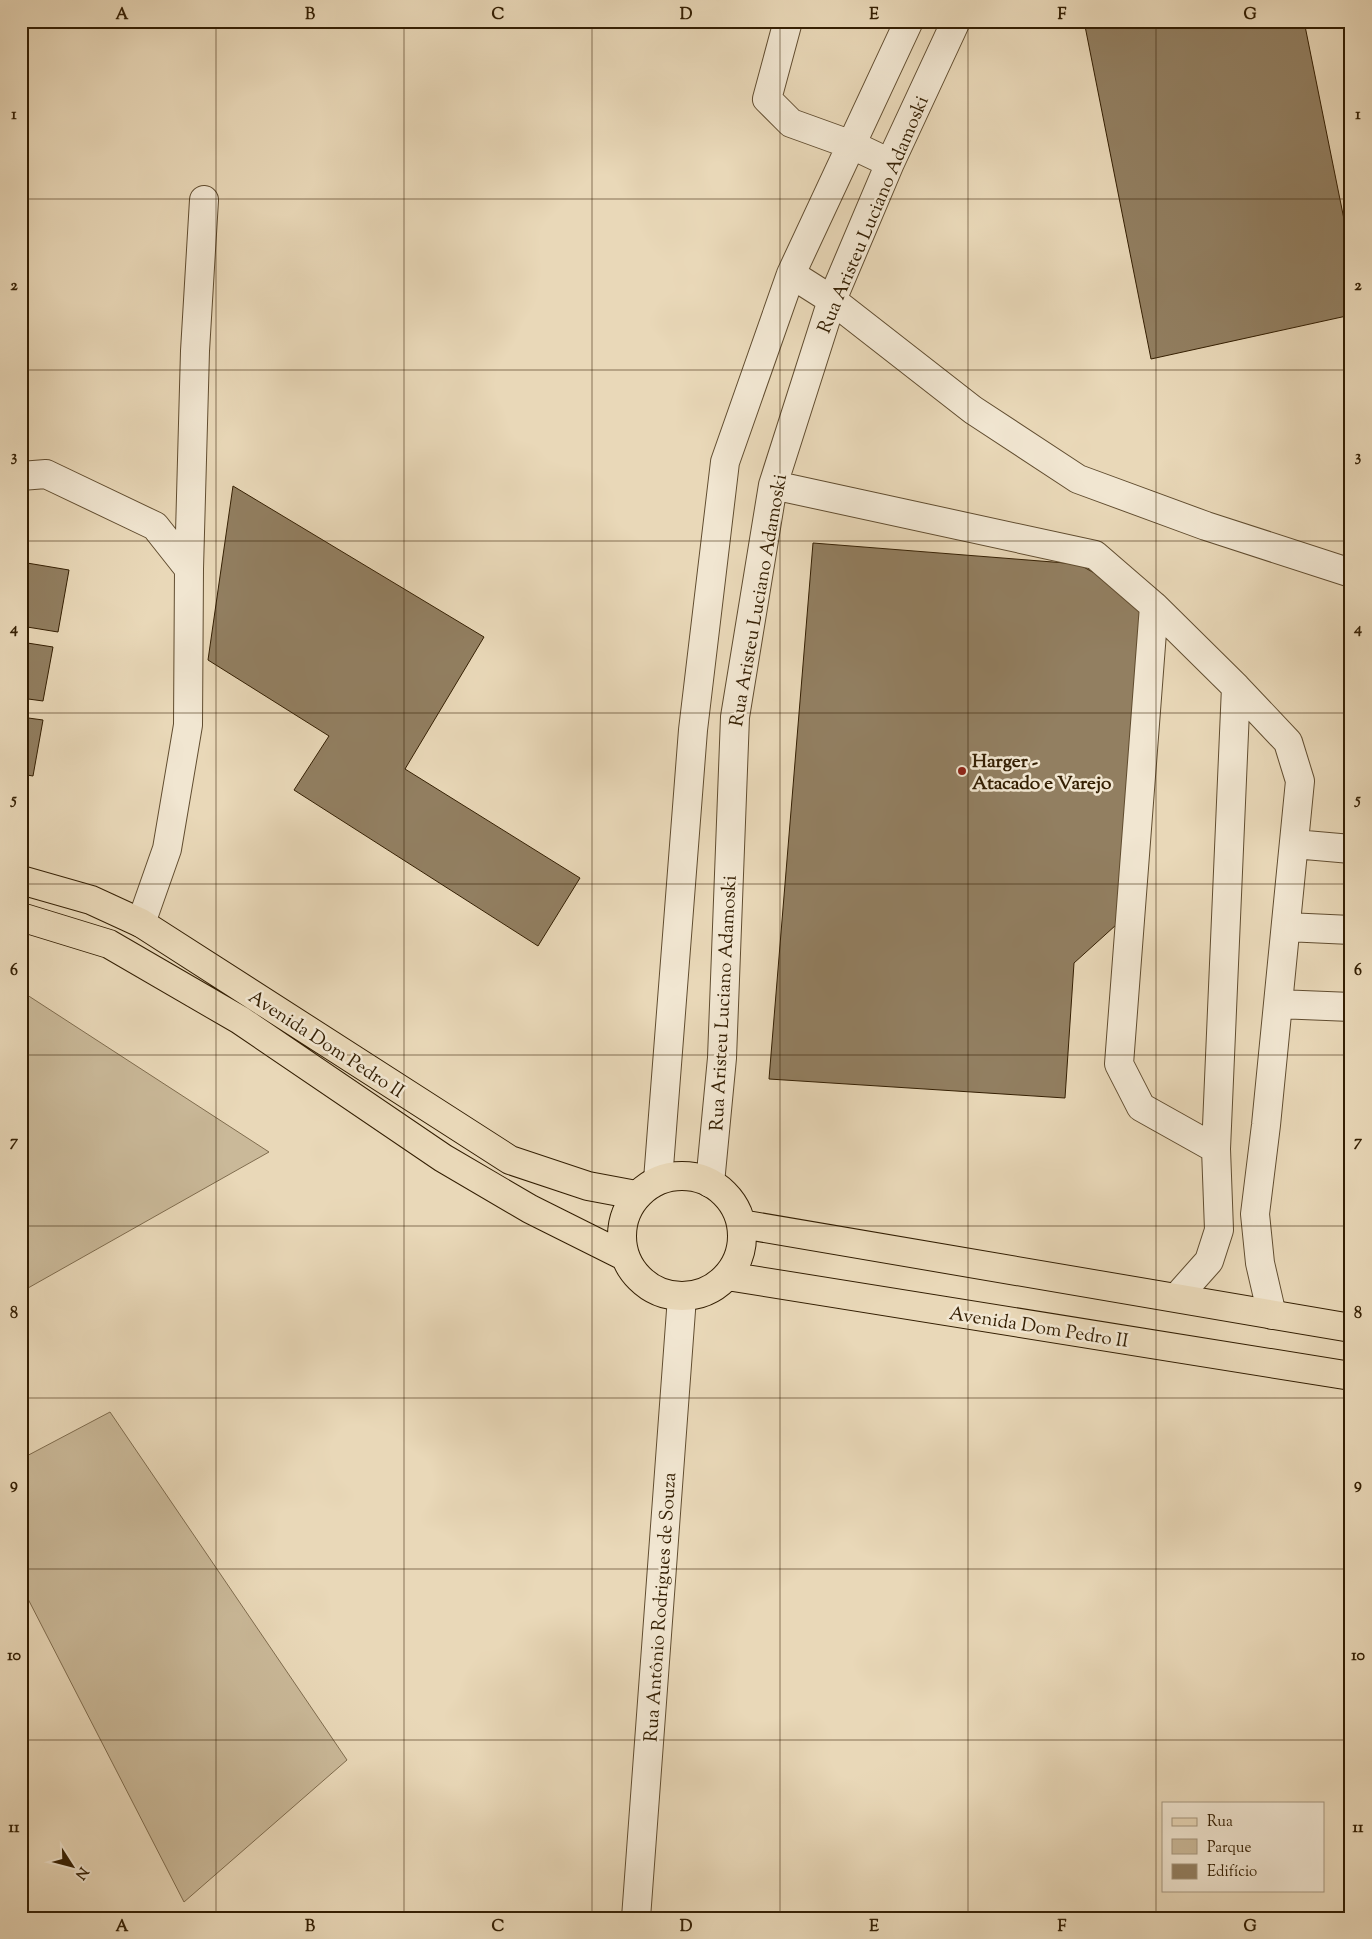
<svg xmlns="http://www.w3.org/2000/svg" width="1372" height="1939" font-family="'Sorts Mill Goudy',serif">
<style>
.green{fill:#cab999;stroke:#7f6c4e}
.building{fill:#927f61;stroke:#341f03}
.lines{fill:none;stroke-linecap:round;stroke-linejoin:round}
.minor-casing{stroke:#614d30;stroke-width:30}
.major-casing{stroke:#341f03;stroke-width:30}
.minor{stroke:#f1e6d1;stroke-width:28}
.major{stroke:#e9d8b8;stroke-width:28}
.grid{fill:none;stroke:#341f03;stroke-width:1;stroke-opacity:0.55}
.poi-dot{fill:#8f2418;stroke:#f1e6d1;stroke-width:2}
.labels{text-anchor:middle;stroke-width:5;stroke-linejoin:round;paint-order:stroke}
.street-label{font-size:19px;fill:#341f03;stroke:#f1e6d1}
.poi-label{font-size:19px;font-weight:bold;fill:#341f03;stroke:#f1e6d1;text-anchor:start}
.neatline{fill:none;stroke:#341f03;stroke-width:2}
.grid-label{font-size:16px;text-anchor:middle;font-weight:bold;fill:#341f03}
</style>
<rect width="100%" height="100%" fill="#e9d8b8"/>
<filter id="stains"><feTurbulence type="fractalNoise" baseFrequency=".004" numOctaves="4"/><feColorMatrix values="0 0 0 0 .2 0 0 0 0 .09 0 0 0 0 .02 0 0 0 .5 -.17"/></filter>
<radialGradient id="worn" r=".72"><stop offset=".6" stop-color="#630" stop-opacity="0"/><stop offset="1" stop-color="#630" stop-opacity=".3"/></radialGradient>
<path class="green" d="M21 991 269 1152 21 1292Z
M110 1412 347 1760 184 1902 27 1597 21 1598V1459Z"/>
<path class="building" d="M1084 21H1304L1351 254V315L1151 359Z
M233 486 484 637 405 769 580 878 538 946 294 790 329 736 208 660Z
M813 543 1078 564 1100 576 1128 598 1143 617 1116 925 1074 963 1065 1098 769 1079Z
M21 562 69 570 58 632 21 626Z
M21 642 53 647 43 701 21 698Z
M21 717 43 720 33 776 21 774Z"/>
<g class="lines">
<defs>
<path id="minor" d="M788 21 767 99 791 123 852 145 890 163
M791 274 832 300 973 410 1078 479 1206 526 1351 573
M21 476 46 474 155 526 189 569 188 725 167 849 141 923
M773 485 1095 555 1154 606 1236 687 1288 742 1300 781 1266 1125 1255 1214 1260 1263 1272 1315
M189 569 195 351 204 200
M1154 606 1119 1064 1141 1107 1216 1149
M1294 844 1351 849
M1286 927 1351 930
M1278 1004 1351 1007
M658 1180 693 730 725 462 791 274 909 21
M710 1183 722 1058 735 717 773 485 832 300 890 163 956 21
M1177 1297 1209 1261 1219 1230 1216 1149 1236 687
M636 1918 682 1297"/>
<path id="major" d="M21 880 91 900 141 923 510 1160 588 1186 636 1195
M21 917 109 944 240 1020 443 1158 530 1209 624 1256
M622 1236a60 60 0 1 1 120 0a60 60 0 1 1-120 0Z
M741 1224 1351 1328
M727 1276 1351 1376"/>
</defs>
<use href="#minor" class="minor-casing"/>
<use href="#major" class="major-casing"/>
<use href="#minor" class="minor"/>
<use href="#major" class="major"/>
</g>
<path class="grid" d="M216 21V1918M404 21V1918M592 21V1918M780 21V1918M968 21V1918M1156 21V1918M21 199H1351M21 370H1351M21 541H1351M21 713H1351M21 884H1351M21 1055H1351M21 1226H1351M21 1398H1351M21 1569H1351M21 1740H1351"/>
<circle class="poi-dot" cx="962" cy="771" r="5"/>
<g class="labels">
<g class="street-label">
<text transform="translate(872 214) rotate(-67)" y="7">Rua Aristeu Luciano Adamoski</text>
<text transform="translate(757 600) rotate(-80)" y="7">Rua Aristeu Luciano Adamoski</text>
<text transform="translate(722 1003) rotate(-87)" y="7">Rua Aristeu Luciano Adamoski</text>
<text transform="translate(327 1043) rotate(33)" y="7">Avenida Dom Pedro II</text>
<text transform="translate(1039 1326) rotate(9)" y="7">Avenida Dom Pedro II</text>
<text transform="translate(659 1607) rotate(-86)" y="7">Rua Antônio Rodrigues de Souza</text>
</g>
<g class="poi-label">
<text x="972" y="767">Harger -<tspan x="972" dy="22">Atacado e Varejo</tspan></text>
</g>
</g>
<rect width="1372" height="1939" fill="none" stroke="#e9d8b8" stroke-width="55"/>
<rect x="1162" y="1802" width="162" height="90" fill="#f1e6d1" stroke="#a5967f"/>
<rect x="1172" y="1818" width="25" height="8" fill="#e9d8b8" stroke="#a5967f"/>
<text x="1207" y="1826" font-size="15" fill="#341f03">Rua</text>
<rect x="1172" y="1839" width="25" height="15" fill="#cab999" stroke="#a5967f"/>
<text x="1207" y="1852" font-size="15" fill="#341f03">Parque</text>
<rect x="1172" y="1864" width="25" height="15" fill="#927f61" stroke="#a5967f"/>
<text x="1207" y="1876" font-size="15" fill="#341f03">Edifício</text>
<g transform="translate(72 1866) rotate(126)" stroke="#f1e6d1" stroke-width="4" paint-order="stroke">
<path d="M0-4L9 19L0 12L-9 19Z" fill="#341f03"/>
<text y="-8" font-size="14" font-weight="bold" text-anchor="middle" fill="#341f03">N</text>
</g>
<rect x="28" y="28" width="1316" height="1884" class="neatline"/>
<g class="grid-label">
<text x="122" y="19">A</text>
<text x="310" y="19">B</text>
<text x="498" y="19">C</text>
<text x="686" y="19">D</text>
<text x="874" y="19">E</text>
<text x="1062" y="19">F</text>
<text x="1250" y="19">G</text>
<text x="14" y="119">1</text>
<text x="1358" y="119">1</text>
<text x="14" y="290">2</text>
<text x="1358" y="290">2</text>
<text x="14" y="461">3</text>
<text x="1358" y="461">3</text>
<text x="14" y="633">4</text>
<text x="1358" y="633">4</text>
<text x="14" y="804">5</text>
<text x="1358" y="804">5</text>
<text x="14" y="975">6</text>
<text x="1358" y="975">6</text>
<text x="14" y="1146">7</text>
<text x="1358" y="1146">7</text>
<text x="14" y="1318">8</text>
<text x="1358" y="1318">8</text>
<text x="14" y="1489">9</text>
<text x="1358" y="1489">9</text>
<text x="14" y="1660">10</text>
<text x="1358" y="1660">10</text>
<text x="14" y="1832">11</text>
<text x="1358" y="1832">11</text>
<text x="122" y="1931">A</text>
<text x="310" y="1931">B</text>
<text x="498" y="1931">C</text>
<text x="686" y="1931">D</text>
<text x="874" y="1931">E</text>
<text x="1062" y="1931">F</text>
<text x="1250" y="1931">G</text>
</g>
<rect width="100%" height="100%" filter="url(#stains)"/>
<rect width="100%" height="100%" fill="url(#worn)"/>
</svg>
